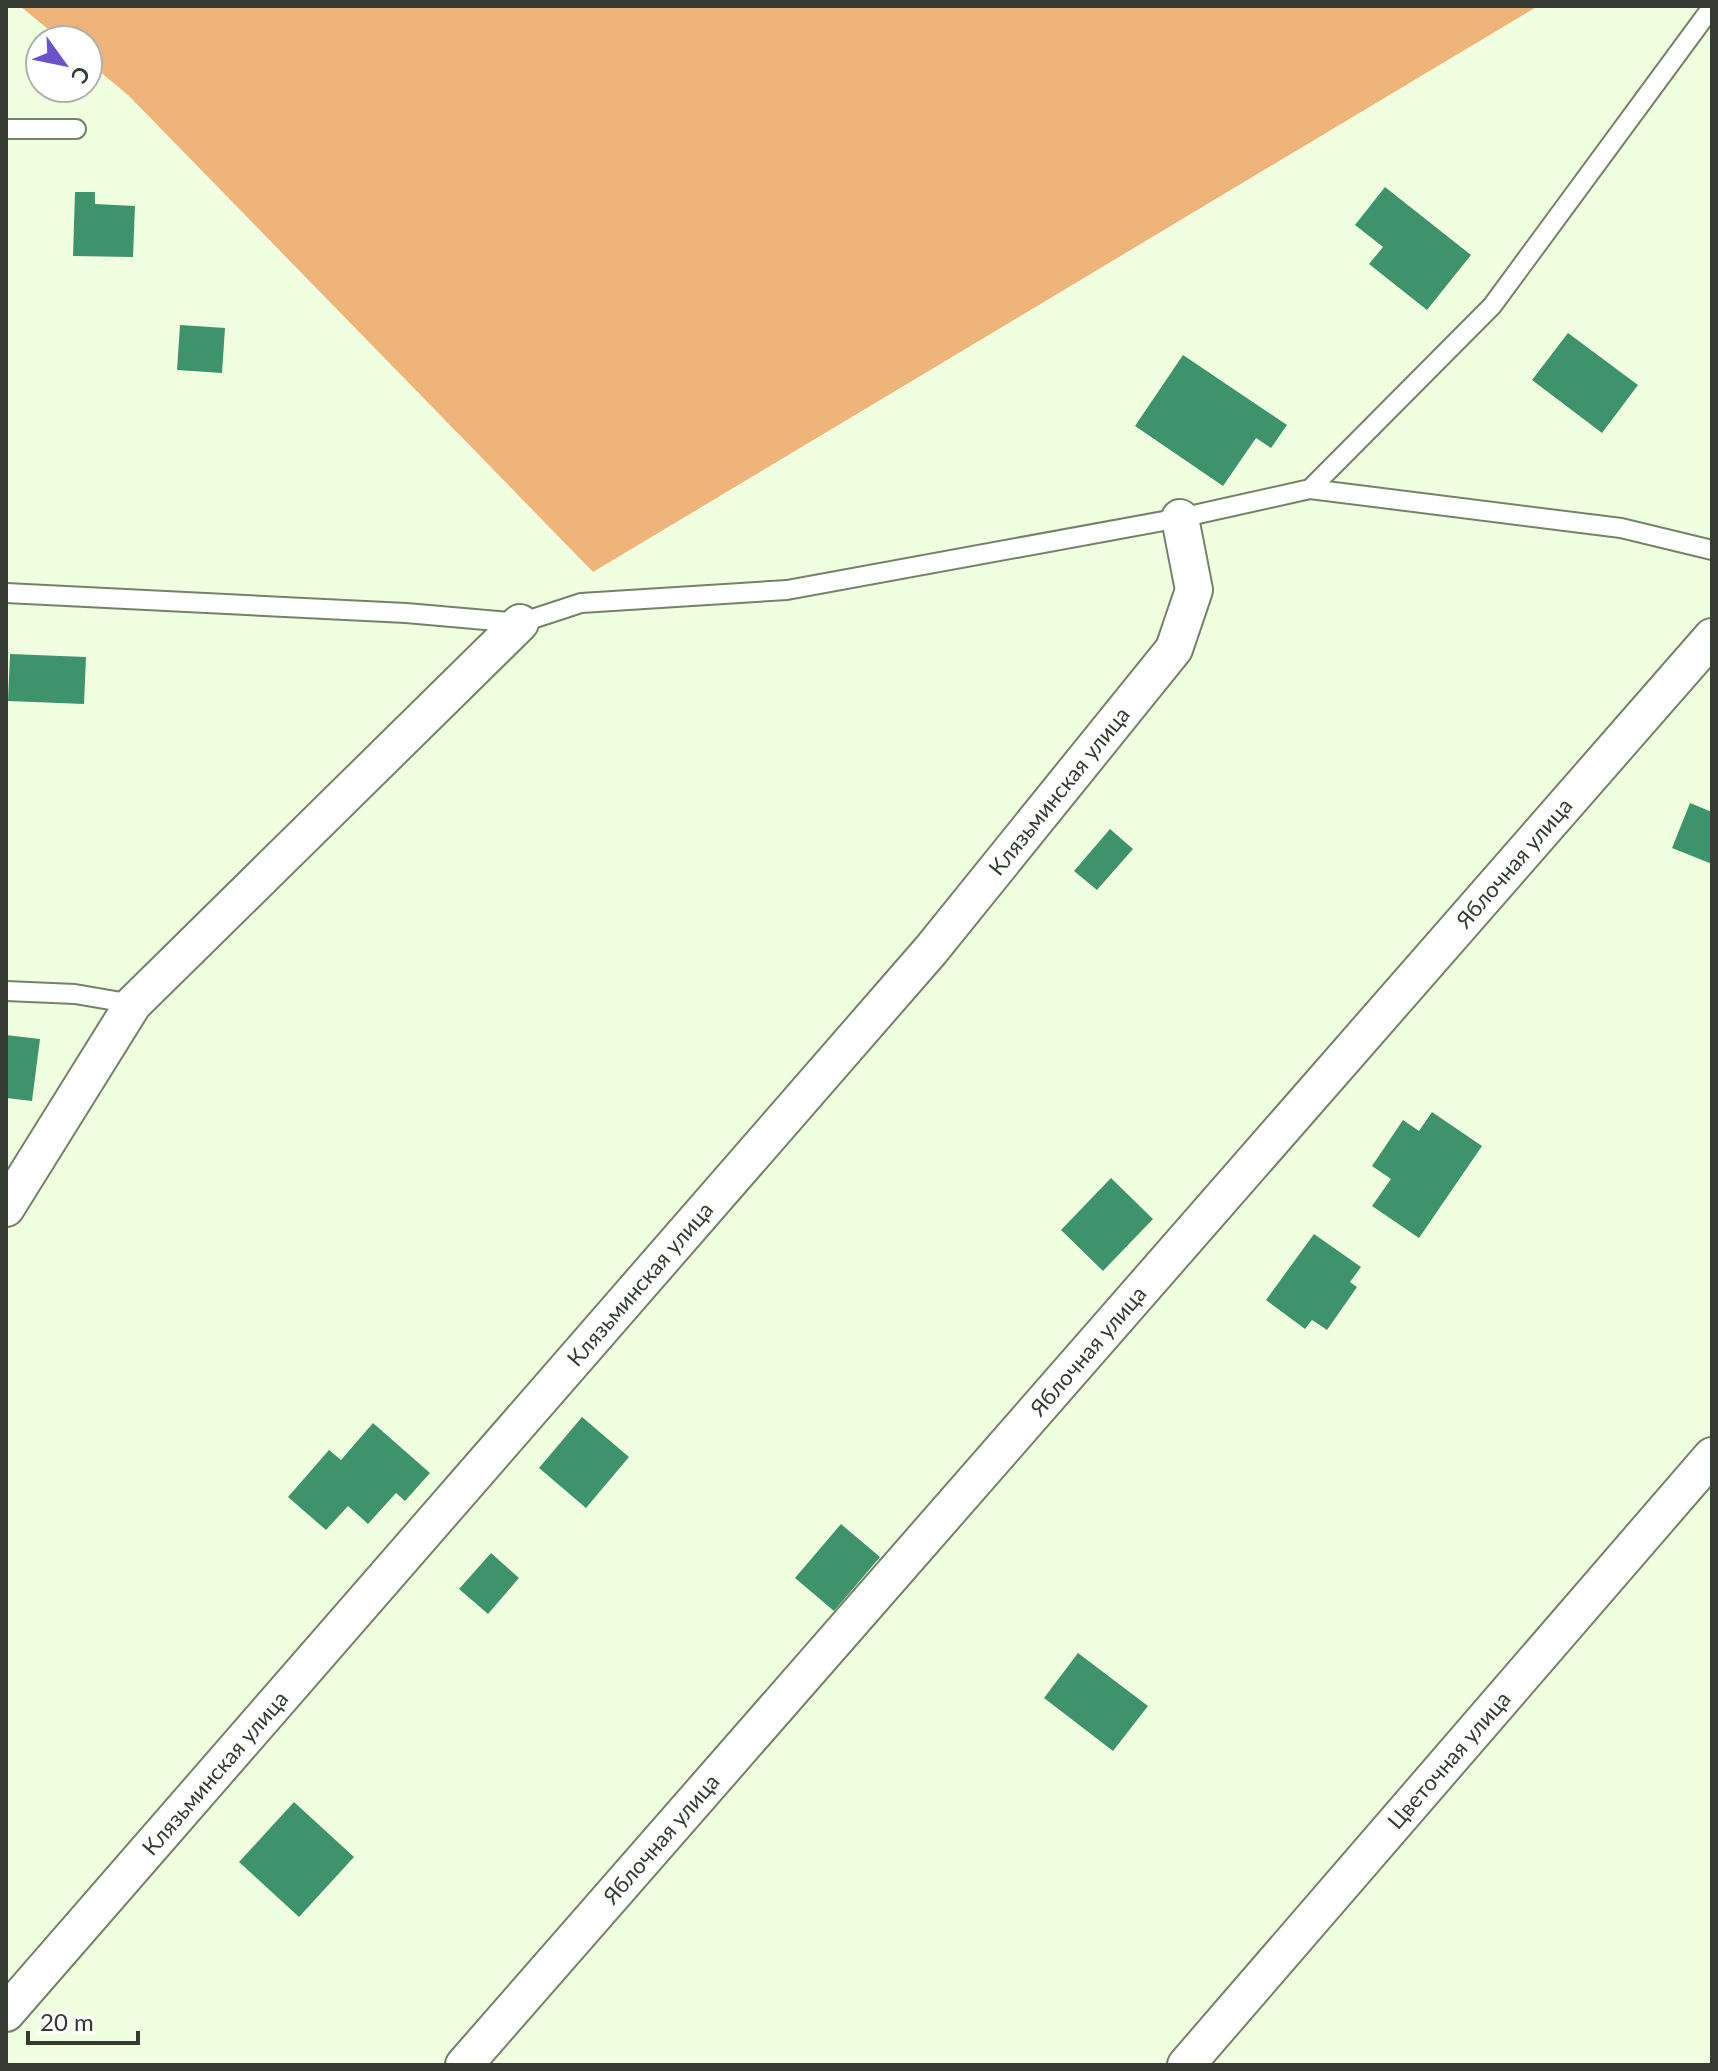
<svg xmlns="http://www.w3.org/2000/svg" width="1718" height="2071" font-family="Lato,sans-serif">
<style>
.forest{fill:#efb479}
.building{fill:#3f936c}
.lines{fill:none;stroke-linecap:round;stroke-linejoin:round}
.lane-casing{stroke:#748267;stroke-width:22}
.street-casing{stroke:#748267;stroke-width:40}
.lane{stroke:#fff;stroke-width:18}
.street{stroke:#fff;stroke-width:36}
.labels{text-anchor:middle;stroke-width:6;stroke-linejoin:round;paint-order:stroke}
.street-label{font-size:22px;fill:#353b30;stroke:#fff}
</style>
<rect width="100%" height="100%" fill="#efffe0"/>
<path class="forest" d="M20 6H1538L593 572 128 95 88 62V40H61Z"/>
<path class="building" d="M1385 187 1471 255 1427 310 1369 264 1383 247 1355 225Z
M75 192H95V204L135 206 133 257 73 256Z
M180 325 225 328 222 373 177 370Z
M1568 333 1638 385 1602 433 1532 380Z
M1183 355 1287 425 1271 448 1256 438 1223 486 1135 426Z
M10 654 86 657 84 704 8 701Z
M1690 803 1712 812V864L1672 848Z
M1110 829 1133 849 1097 890 1074 871Z
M6 1035 40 1039 32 1101 6 1098Z
M1432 1112 1482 1146 1419 1238 1372 1206 1391 1179 1372 1166 1403 1120 1419 1131Z
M1111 1178 1153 1219 1103 1271 1061 1230Z
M1314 1234 1361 1267 1350 1282 1357 1287 1327 1330 1312 1320 1305 1329 1266 1300Z
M582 1417 629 1457 586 1508 539 1468Z
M373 1423 430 1473 405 1501 396 1493 368 1524 348 1506 326 1530 288 1497 329 1450 341 1460Z
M841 1524 880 1557 834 1611 795 1578Z
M491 1553 519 1578 488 1614 459 1589Z
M1078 1653 1148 1706 1113 1751 1044 1698Z
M294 1802 354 1857 299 1917 239 1862Z"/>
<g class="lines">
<defs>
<path id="lane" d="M6 129H76
M1310 489 1492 306 1712 7
M6 593 406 613 520 623 581 603 787 590 1180 518 1310 489 1621 528 1712 550
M6 991 75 994 133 1004"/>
<path id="street" d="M6 1208 133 1004 520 623
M6 2013 931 950 1174 649 1194 590 1180 518
M464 2065 1712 637
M1186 2065 1712 1456"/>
</defs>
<use href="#lane" class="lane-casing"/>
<use href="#street" class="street-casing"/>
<use href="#lane" class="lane"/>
<use href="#street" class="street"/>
</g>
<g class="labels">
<g class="street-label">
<text transform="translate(1059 791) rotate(-51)" y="8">Клязьминская улица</text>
<text transform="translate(1514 863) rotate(-49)" y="8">Яблочная улица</text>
<text transform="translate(640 1284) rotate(-49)" y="8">Клязьминская улица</text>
<text transform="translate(1088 1351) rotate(-49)" y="8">Яблочная улица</text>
<text transform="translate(1449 1760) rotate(-49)" y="8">Цветочная улица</text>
<text transform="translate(215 1773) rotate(-49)" y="8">Клязьминская улица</text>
<text transform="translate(661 1839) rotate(-49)" y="8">Яблочная улица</text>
</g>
</g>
<rect width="1718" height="2071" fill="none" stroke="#353b30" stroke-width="16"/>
<g transform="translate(64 64) rotate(123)"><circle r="38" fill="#ffffff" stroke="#aeb1ac" stroke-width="2"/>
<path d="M0-6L14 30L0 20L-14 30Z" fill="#6b52cc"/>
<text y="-12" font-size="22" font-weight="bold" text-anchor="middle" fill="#353b30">С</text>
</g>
<path d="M28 2031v12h110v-12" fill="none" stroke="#353b30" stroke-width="4"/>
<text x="40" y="2031" font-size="24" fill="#353b30" stroke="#ffffff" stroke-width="6" paint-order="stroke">20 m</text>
</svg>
